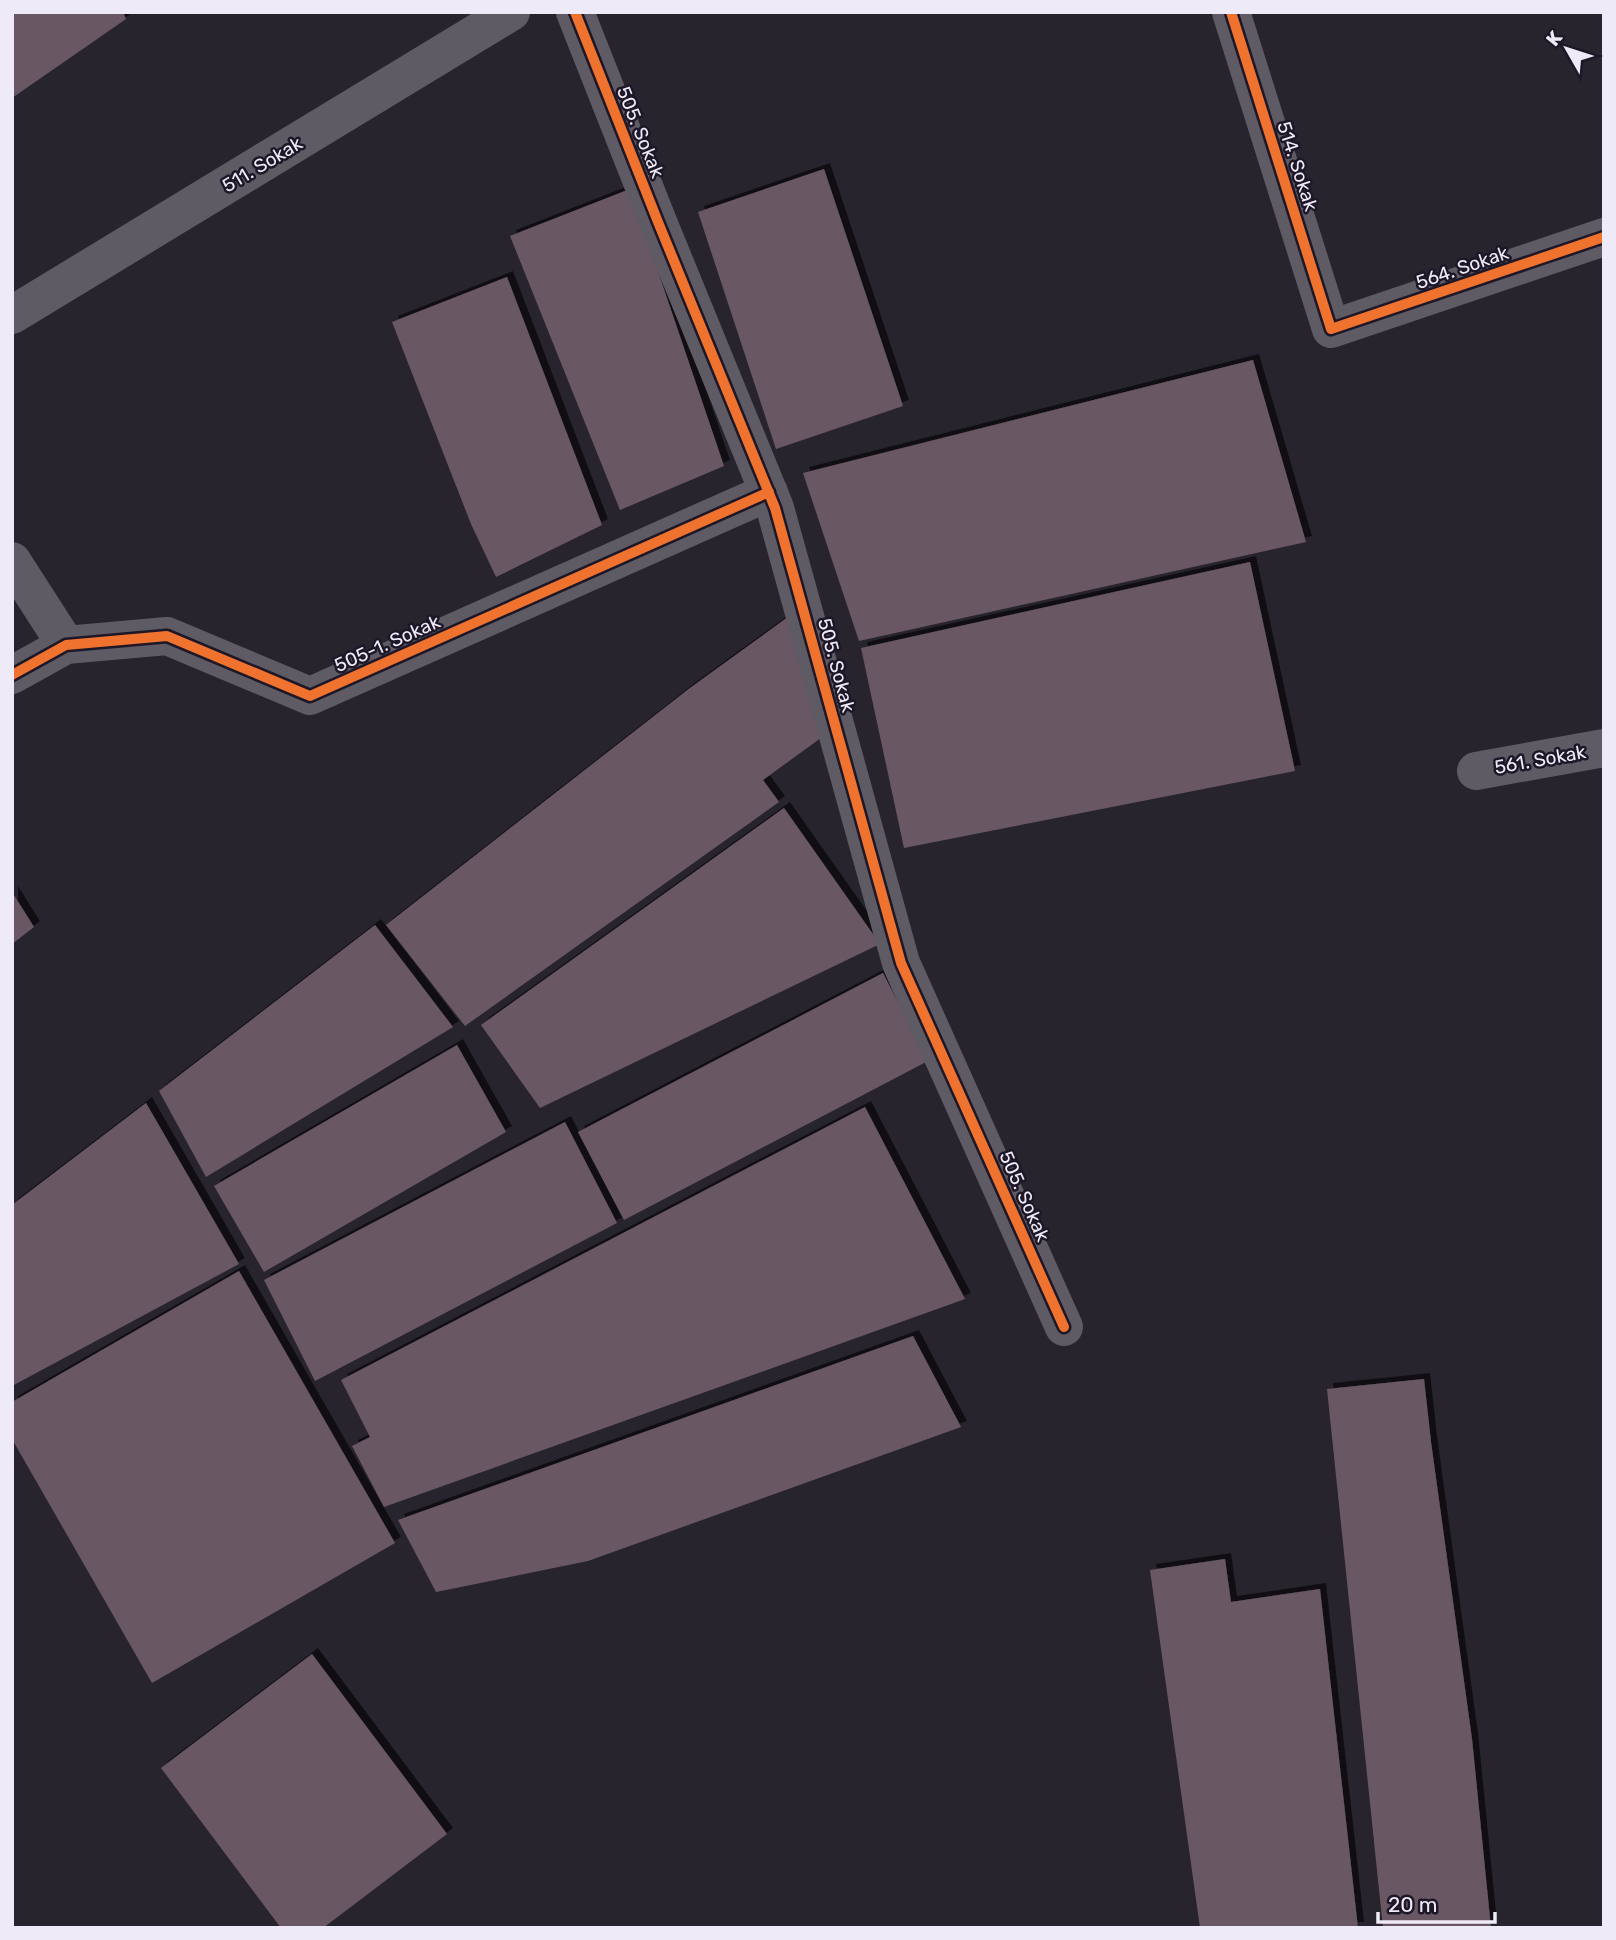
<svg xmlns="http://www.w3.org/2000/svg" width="1616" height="1940" font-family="Rubik,sans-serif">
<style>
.building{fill:#695963;filter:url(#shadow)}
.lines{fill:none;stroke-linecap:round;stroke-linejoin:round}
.minor{stroke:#5f5b64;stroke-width:38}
.cycleway-casing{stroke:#1d1728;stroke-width:15}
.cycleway{stroke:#ef722f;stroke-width:10}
.labels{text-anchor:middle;stroke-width:5;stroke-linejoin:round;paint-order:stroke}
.street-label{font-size:19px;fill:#efeaf7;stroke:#1d1728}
</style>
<defs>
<filter id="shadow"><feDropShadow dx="6" dy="-6" stdDeviation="0" flood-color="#0009"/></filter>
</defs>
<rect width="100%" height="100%" fill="#28242e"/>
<path class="building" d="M12 12H123L126 19 12 98Z
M824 169 903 406 776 449 698 212Z
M630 189 724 466 620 510 510 236Z
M507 277 602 525 496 577 471 524 392 322Z
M1253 360 1306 542 859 641 803 473Z
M1250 562 1295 771 904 848 861 648Z
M788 617 825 735 763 780 779 802 465 1026 386 925 690 688Z
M784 808 880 944 540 1108 481 1025Z
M12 892 34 927 12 944Z
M375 925 453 1027 206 1177 159 1091Z
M883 973 928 1061 624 1220 578 1132Z
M457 1045 506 1132 264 1272 214 1186Z
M146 1103 239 1264 12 1386V1205Z
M865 1107 965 1299 384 1507 352 1446 370 1437 341 1380Z
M565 1122 617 1223 315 1381 264 1280Z
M239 1271 395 1543 152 1683 12 1439V1402Z
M913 1336 961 1427 588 1561 436 1592 398 1520Z
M1424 1379 1431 1442 1472 1739 1491 1928H1383L1327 1389Z
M1225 1559 1231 1602 1320 1589 1358 1928H1200L1150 1570Z
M312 1654 447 1834 323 1928H281L161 1768Z"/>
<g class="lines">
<path class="minor" d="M575 12 658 222 775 508 901 963 1064 1327
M1231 12 1331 329 1604 237
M12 315 511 12
M12 561 66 645
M12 675 66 645 167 636 310 696 769 492
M1476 771 1604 748"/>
<defs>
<path id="cycleway" d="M575 12 658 222 775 508 901 963 1064 1327
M1231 12 1331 329 1604 237
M12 675 66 645 167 636 310 696 769 492"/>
</defs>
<use href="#cycleway" class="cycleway-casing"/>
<use href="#cycleway" class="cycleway"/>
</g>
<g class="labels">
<g class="street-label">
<text transform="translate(641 132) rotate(68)" y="7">505. Sokak</text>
<text transform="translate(262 164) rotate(-31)" y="7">511. Sokak</text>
<text transform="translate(1298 166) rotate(72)" y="7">514. Sokak</text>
<text transform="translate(1462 267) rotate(-19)" y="7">564. Sokak</text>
<text transform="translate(387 643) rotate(-24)" y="7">505-1. Sokak</text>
<text transform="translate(837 665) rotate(75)" y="7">505. Sokak</text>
<text transform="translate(1540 759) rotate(-10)" y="7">561. Sokak</text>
<text transform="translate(1025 1196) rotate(66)" y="7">505. Sokak</text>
</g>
</g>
<rect width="1616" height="1940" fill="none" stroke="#efeaf7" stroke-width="28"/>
<g transform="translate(1567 49) rotate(309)" stroke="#1d1728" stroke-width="5" paint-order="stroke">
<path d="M0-5L12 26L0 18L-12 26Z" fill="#efeaf7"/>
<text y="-10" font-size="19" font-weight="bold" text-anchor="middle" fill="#efeaf7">K</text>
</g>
<path d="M1378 1912v10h117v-10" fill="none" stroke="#efeaf7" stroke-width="3.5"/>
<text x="1388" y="1912" font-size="21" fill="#efeaf7" stroke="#1d1728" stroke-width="5" paint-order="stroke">20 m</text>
</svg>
